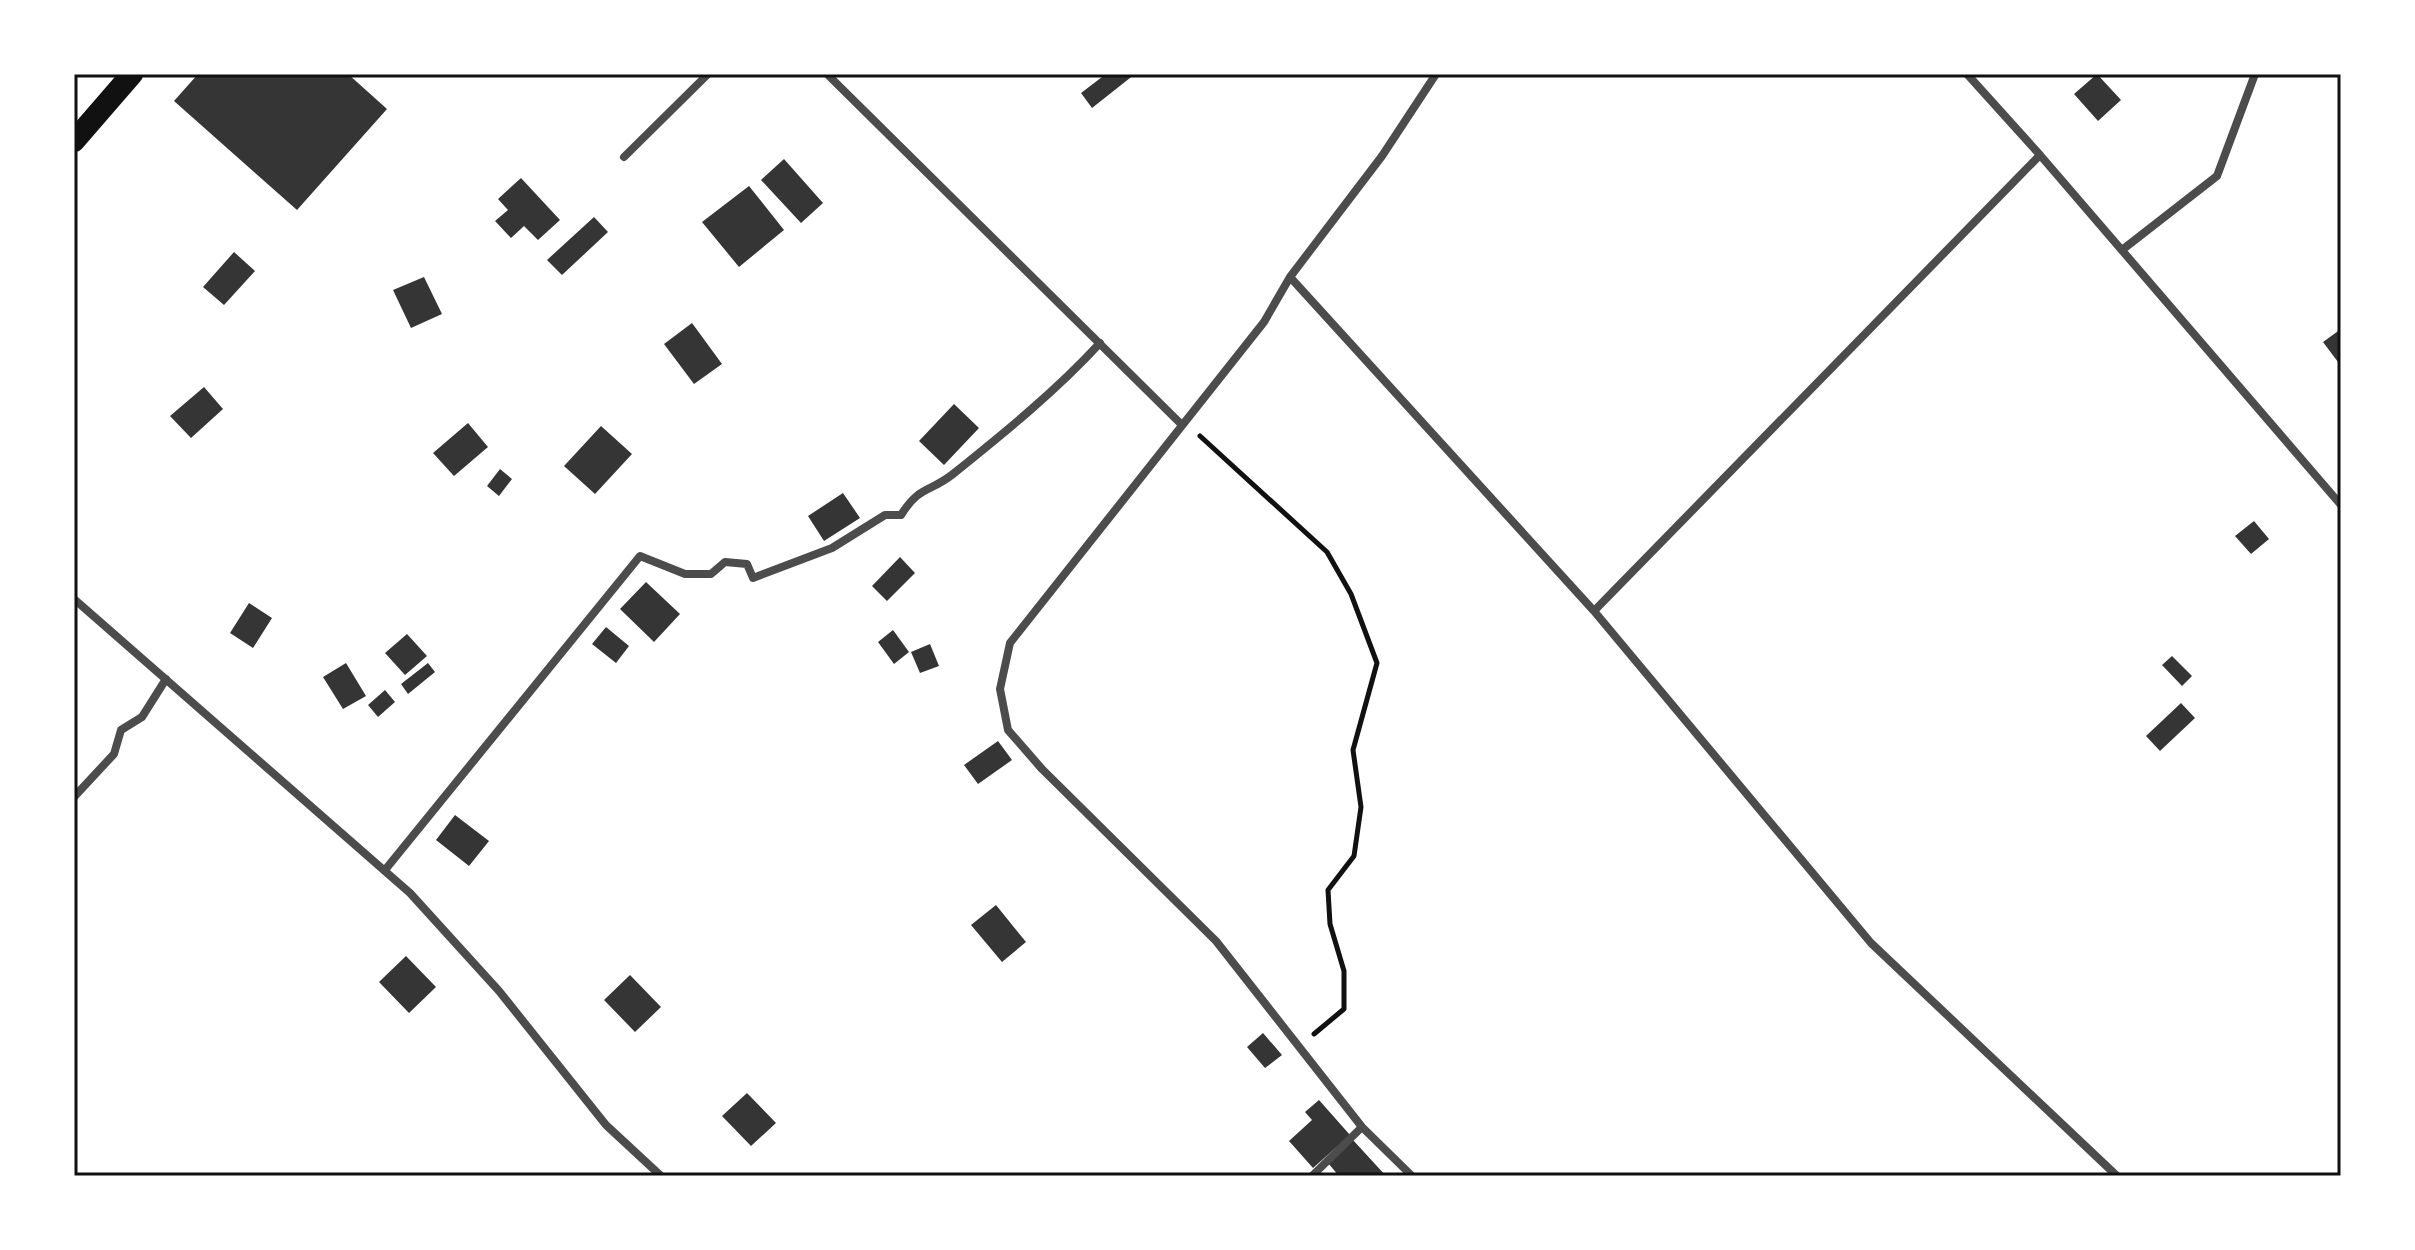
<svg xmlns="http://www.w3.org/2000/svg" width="2415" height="1250" font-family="Helvetica,sans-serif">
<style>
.building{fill:#353535}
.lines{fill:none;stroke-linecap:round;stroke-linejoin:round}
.path{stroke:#111;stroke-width:5}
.minor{stroke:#4c4c4c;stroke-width:8}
.trunk{stroke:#111;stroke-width:22}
.neatline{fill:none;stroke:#111;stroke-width:3}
</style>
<rect width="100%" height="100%" fill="#fff"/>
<path class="building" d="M198 74H348L387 109 297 210 174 101Z
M1106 74H1135L1092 108 1081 93Z
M2097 74 2121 100 2098 121 2074 94Z
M784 159 823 203 801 223 761 180Z
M521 178 560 220 538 240 524 226 511 238 495 221 508 210 498 199Z
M749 186 784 230 739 267 702 222Z
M594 217 608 232 562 275 547 260Z
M234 252 255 271 224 305 203 287Z
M424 277 442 314 411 328 393 290Z
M692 323 722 364 694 384 664 344Z
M2341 329V366L2323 342Z
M204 387 223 409 191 438 170 416Z
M954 404 979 428 944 465 919 441Z
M468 423 488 447 454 476 433 453Z
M601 426 632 454 595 494 564 466Z
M500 469 512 479 499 496 487 486Z
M843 493 860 518 824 541 808 516Z
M2254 521 2269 539 2251 554 2235 536Z
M900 557 915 573 887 601 872 586Z
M646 582 680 614 654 642 620 609Z
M249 603 272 618 253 648 230 633Z
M606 627 629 646 616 663 592 644Z
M893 630 909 652 894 664 878 642Z
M407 634 427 656 405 675 385 653Z
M930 644 939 666 920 673 911 652Z
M2172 656 2192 676 2182 686 2162 665Z
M346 663 366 696 343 709 323 677Z
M428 663 435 672 408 694 401 684Z
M385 690 395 702 378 717 368 705Z
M2181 703 2195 718 2160 751 2146 736Z
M998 741 1012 760 978 784 964 765Z
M455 815 489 841 469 866 436 840Z
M996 905 1026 942 1002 962 971 925Z
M406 956 436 987 409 1013 379 982Z
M630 975 661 1007 635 1032 604 1000Z
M1263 1033 1282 1055 1265 1068 1247 1047Z
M747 1093 776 1123 751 1146 722 1116Z
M1319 1100 1350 1135 1313 1168 1289 1141 1312 1120 1305 1112Z
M1353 1140 1386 1176H1339L1328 1163Z"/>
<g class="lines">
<path class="path" d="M1200 436 1327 552 1351 594 1377 663 1353 750 1361 807 1354 856 1328 890 1330 924 1344 971V1009L1314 1034"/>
<path class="minor" d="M827 74 1182 425
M1967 74 2040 155 2341 505
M624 157 708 74
M2122 250 2217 176 2255 74
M1290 277 1594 611 1871 943 2117 1176
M74 599 410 893 499 991 606 1125 661 1176
M1594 611 2040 155
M74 797 114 754 121 730 142 717 166 679
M385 870 640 556 685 574H711L725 562 747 564 753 578 832 548 885 515H901C920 485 929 493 953 474 1004 433 1056 391 1100 343
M1312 1176 1362 1127
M1412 1176 1362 1127 1216 941 1042 769 1008 730 1000 689 1010 643 1264 322 1290 277 1382 156 1436 74"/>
<path class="trunk" d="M74 141 132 74"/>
</g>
<rect width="2415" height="1250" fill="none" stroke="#ffffff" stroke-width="152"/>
<rect x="76" y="76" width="2263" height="1098" class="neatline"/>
</svg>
